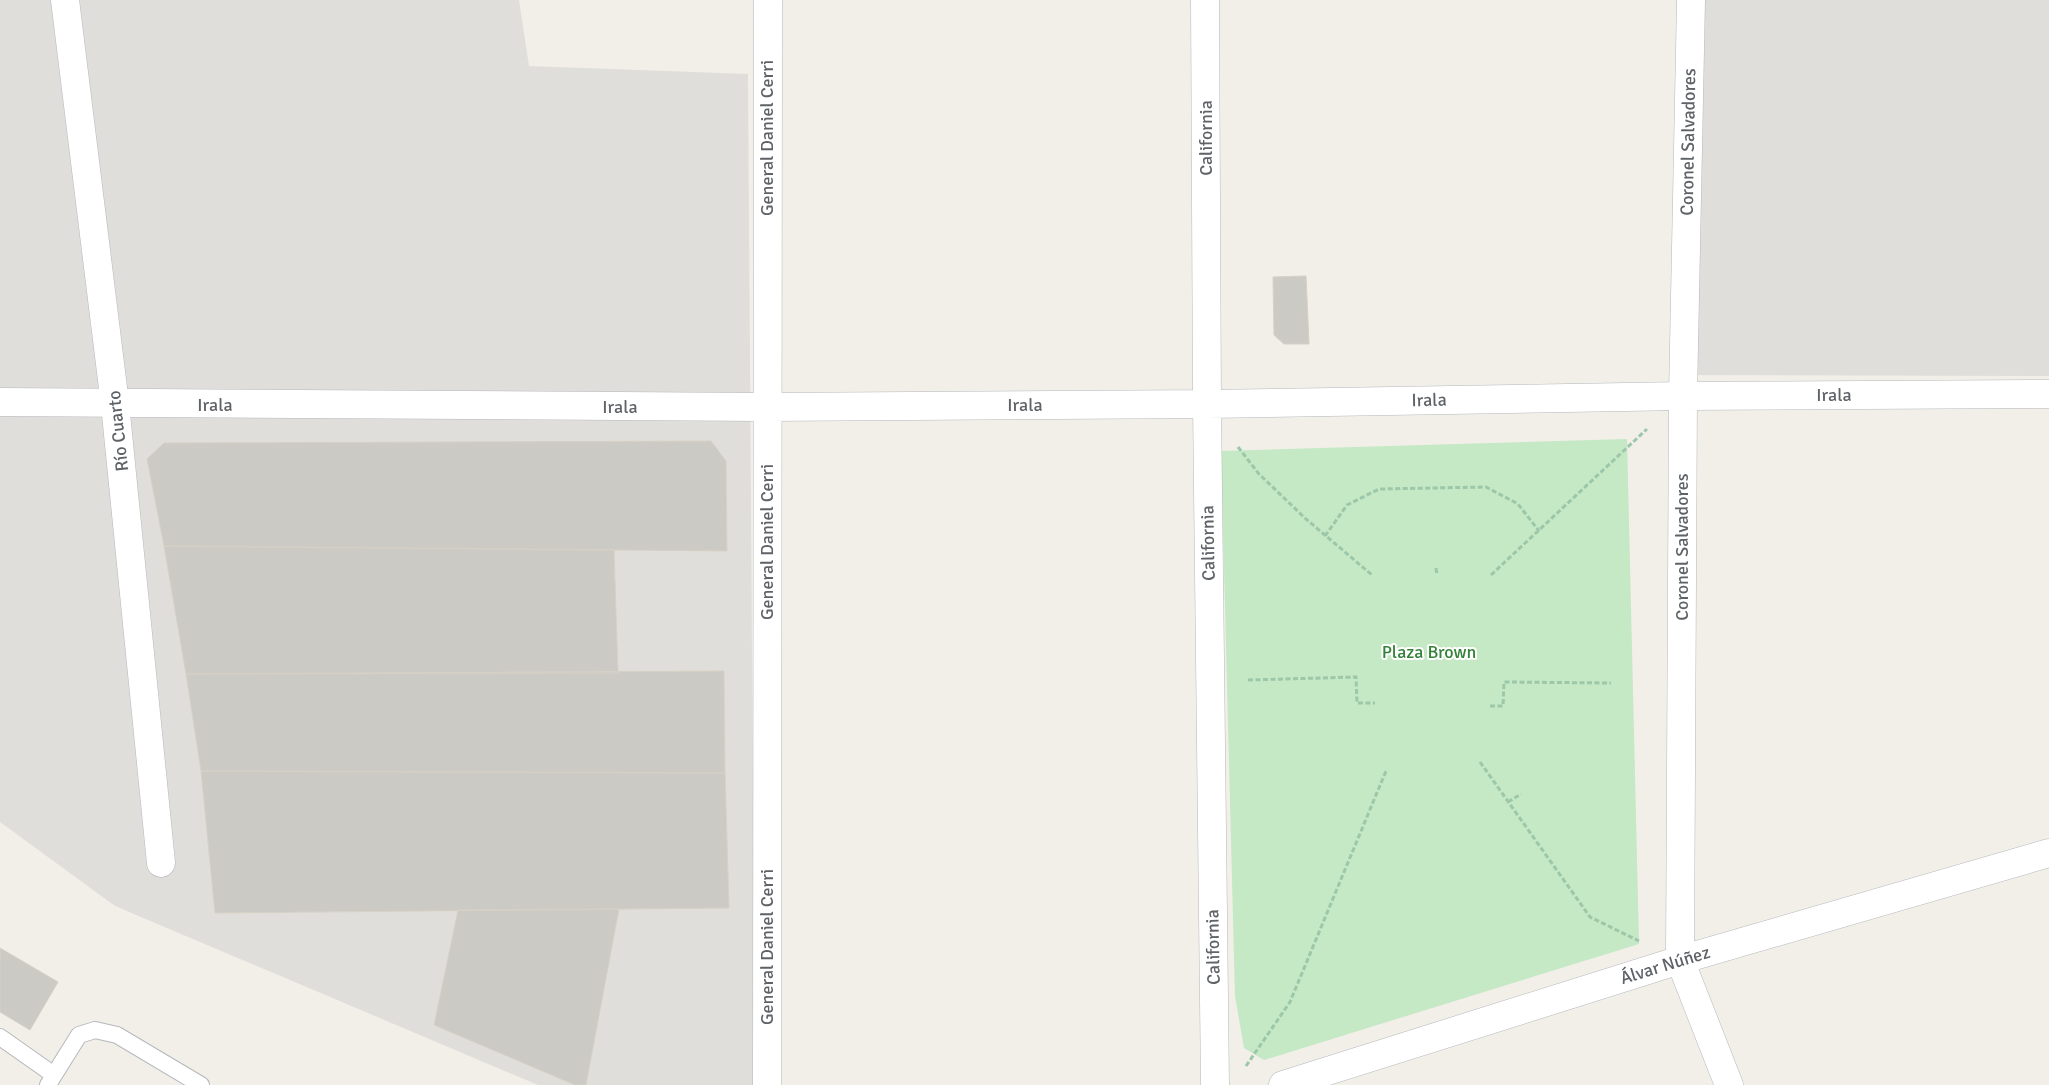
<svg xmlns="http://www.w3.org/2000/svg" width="2049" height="1085" font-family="Signika,sans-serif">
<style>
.industrial{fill:#e0deda}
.green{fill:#c5e8c5}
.building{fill:#cccac5;stroke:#d6d1c6}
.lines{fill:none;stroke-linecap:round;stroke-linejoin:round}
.service-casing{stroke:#b5b8bc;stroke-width:18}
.minor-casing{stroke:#b5b8bc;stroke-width:29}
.path{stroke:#9cc7a9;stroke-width:3;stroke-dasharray:5 2.5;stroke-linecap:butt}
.service{stroke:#fff;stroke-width:16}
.minor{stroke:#fff;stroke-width:28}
.labels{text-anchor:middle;stroke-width:4;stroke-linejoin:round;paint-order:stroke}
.street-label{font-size:18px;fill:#5f6368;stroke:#fff}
.park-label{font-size:18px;fill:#348238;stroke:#fff}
</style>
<rect width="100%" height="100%" fill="#f1efe8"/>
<path class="industrial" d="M0 0H519L529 66 748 74 755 1085H538L115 906 0 822Z
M1695 0H2049V376L1691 375Z"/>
<path class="green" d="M1627 439 1639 944 1264 1060 1244 1048 1235 996 1221 451Z"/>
<path class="building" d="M1306 276 1309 344H1284L1274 335 1273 277Z
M711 441 726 461 727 551 164 546 147 459 164 443Z
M164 546 614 550 618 673 186 674Z
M724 671 725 773 201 771 186 674Z
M201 771 725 773 729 908 215 913Z
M619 909 586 1085H575L434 1025 458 910Z
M0 948 58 982 30 1030 0 1012Z"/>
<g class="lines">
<defs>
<path id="service" d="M0 1037 54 1075 48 1085
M54 1075 79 1035 95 1030 117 1035 201 1085"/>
<path id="minor" d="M65 0 115 404 161 863
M1205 0 1207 404 1215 1085
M1691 0 1683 396 1680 960 1729 1085
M0 402 767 407 1207 404 1683 396 2049 394
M767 1085 768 0
M1283 1085 1680 960 2049 853"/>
</defs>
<use href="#service" class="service-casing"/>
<use href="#minor" class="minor-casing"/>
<path class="path" d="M1238 447 1259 474 1306 519 1372 575
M1325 536 1347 505 1379 489 1486 487 1518 504 1539 531
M1436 568 1437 575
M1491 575 1647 429
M1248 680 1356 677 1357 703H1375
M1490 706H1503L1504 682 1611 683
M1480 762 1590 917 1639 941
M1508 802 1521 794
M1246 1066 1290 1002 1386 771"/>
<use href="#service" class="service"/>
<use href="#minor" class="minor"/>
</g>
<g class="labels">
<g class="street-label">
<text transform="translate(767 138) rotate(-90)" y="6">General Daniel Cerri</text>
<text transform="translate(1206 138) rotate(-90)" y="6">California</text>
<text transform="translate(1688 142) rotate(-89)" y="6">Coronel Salvadores</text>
<text x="1834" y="401">Irala</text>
<text transform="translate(1429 400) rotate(-1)" y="6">Irala</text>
<text x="215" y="411">Irala</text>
<text x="1025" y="411">Irala</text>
<text x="620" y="413">Irala</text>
<text transform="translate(118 431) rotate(-96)" y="6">Río Cuarto</text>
<text transform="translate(767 542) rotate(-90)" y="6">General Daniel Cerri</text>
<text transform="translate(1208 543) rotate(-91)" y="6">California</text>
<text transform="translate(1682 547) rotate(-90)" y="6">Coronel Salvadores</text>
<text transform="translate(767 947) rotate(-90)" y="6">General Daniel Cerri</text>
<text transform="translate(1213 947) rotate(-91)" y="6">California</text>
<text transform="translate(1665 965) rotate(-17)" y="6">Álvar Núñez</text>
</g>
<g class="park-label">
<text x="1429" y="658">Plaza Brown</text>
</g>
</g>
</svg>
